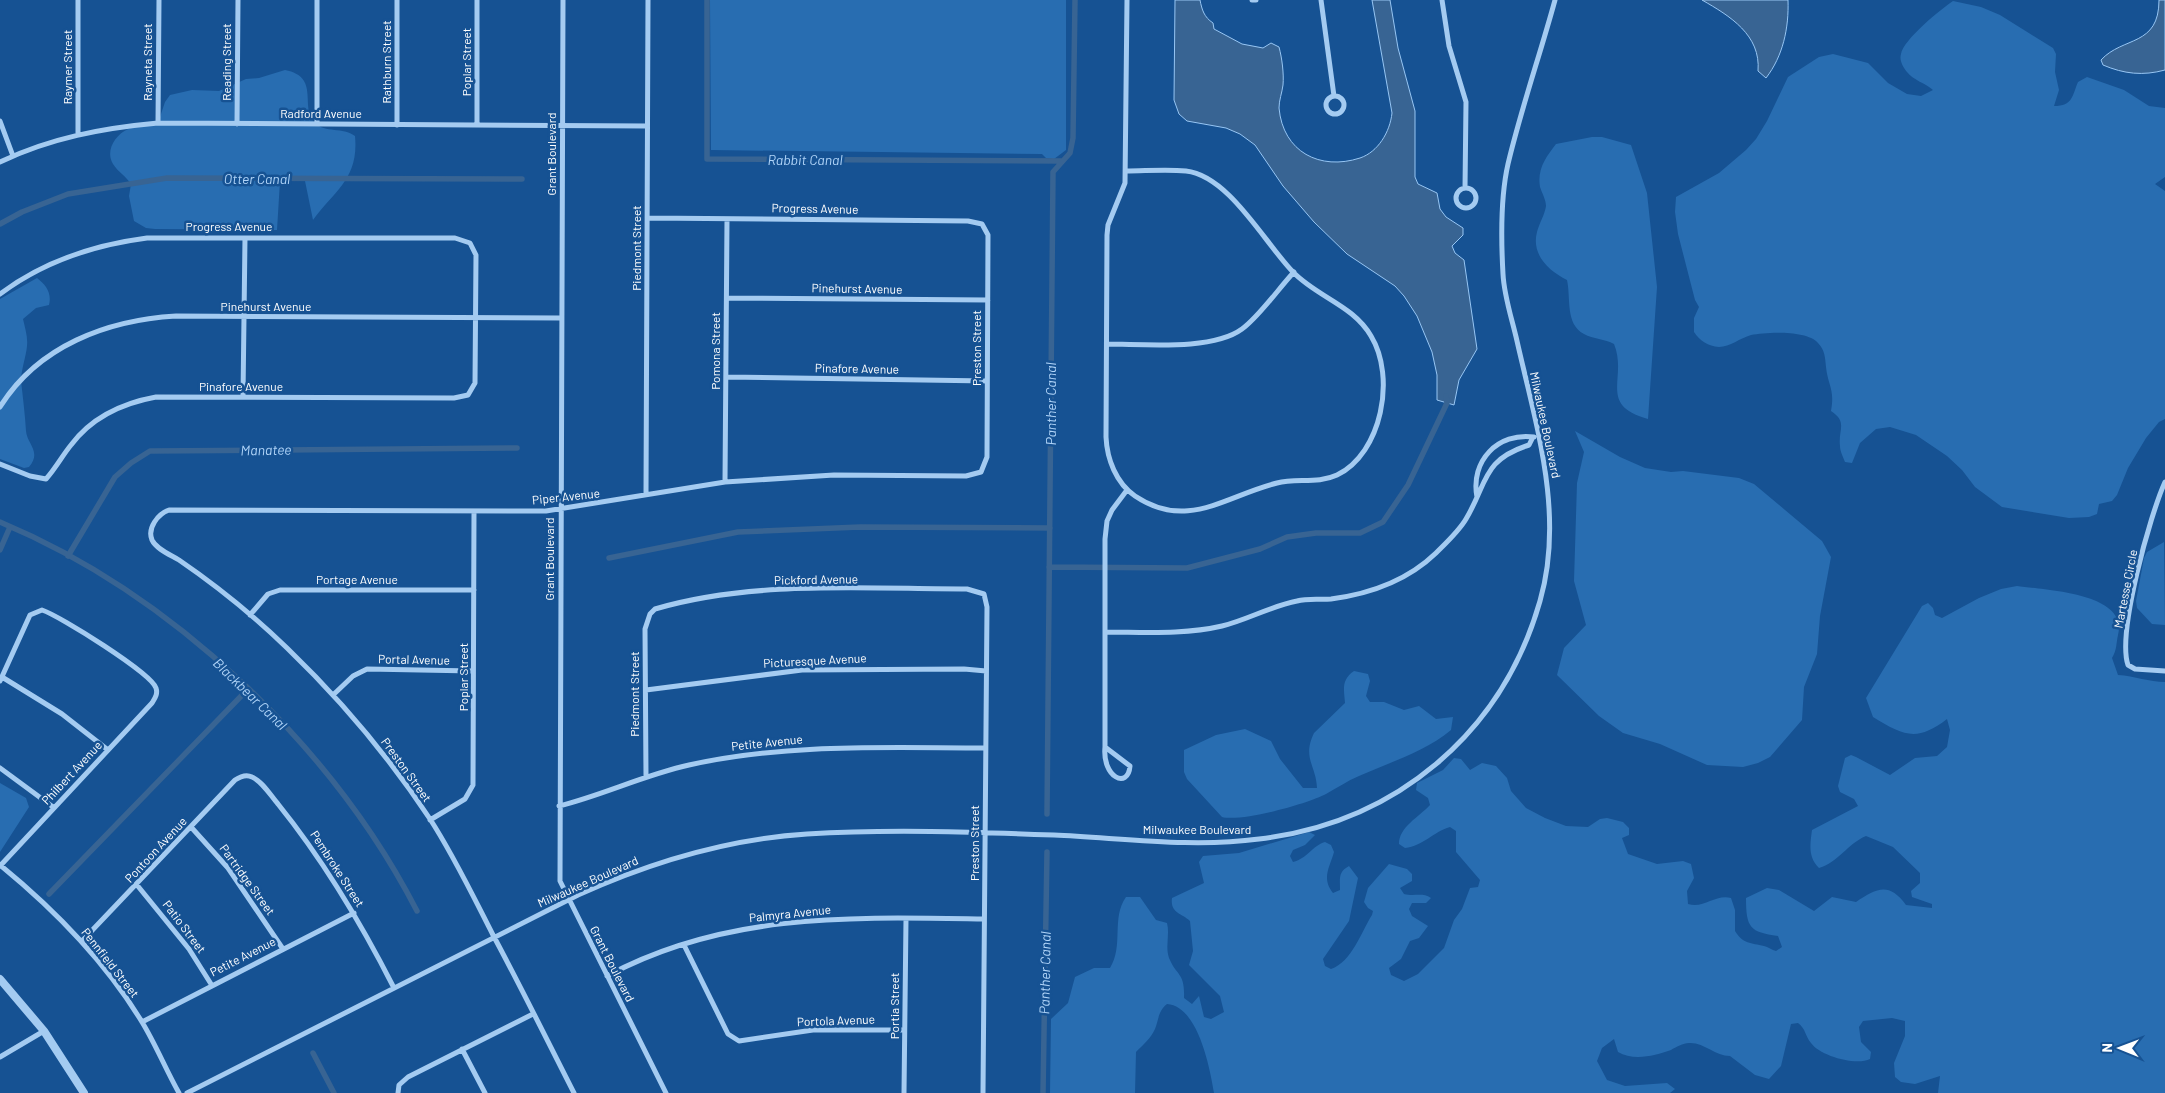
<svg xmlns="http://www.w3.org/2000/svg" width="2165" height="1093" font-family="Barlow,sans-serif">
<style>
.green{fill:#286db1}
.water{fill:#386493;stroke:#97c6f4}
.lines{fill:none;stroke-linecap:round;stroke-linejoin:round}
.canal{stroke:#386493;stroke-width:5.5}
.minor{stroke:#a4cbf1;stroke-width:5}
.tertiary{stroke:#a4cbf1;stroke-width:8}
.labels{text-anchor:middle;stroke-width:5;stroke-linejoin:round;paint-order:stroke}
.street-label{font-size:12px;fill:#fff;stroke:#165293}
.water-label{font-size:14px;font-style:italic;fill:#b0d4f8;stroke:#165293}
</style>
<rect width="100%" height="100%" fill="#165293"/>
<path class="green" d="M710 0H1066V150L1054 159 1046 158 1042 154 711 150Z
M1953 1 1981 7 2000 15 2053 48 2056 54 2055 72 2059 90 2054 106C2073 106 2072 96 2078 82L2087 77 2124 90 2149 106 2165 108V177L2155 184 2165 191V419L2159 422 2146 438 2128 468 2117 495 2112 501 2099 504 2097 514 2089 517 2069 518 2002 507 1975 487 1962 470 1947 456 1916 435 1890 427 1876 429 1860 443 1852 463 1845 462C1843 457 1840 451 1840 446 1838 430 1848 422 1831 411 1835 389 1828 386 1826 367 1825 358 1825 350 1818 343 1807 330 1767 332 1751 335 1740 338 1730 347 1719 347 1708 346 1700 341 1694 332V318L1699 307 1695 300 1678 234 1675 212 1676 197 1719 173 1746 150 1756 139 1767 121 1788 77 1819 57 1833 54 1868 63 1888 83 1907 94 1921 96 1933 90C1925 83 1913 80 1907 72 1903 67 1899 60 1901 54 1903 40 1941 9 1953 1Z
M285 70C321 77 299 107 315 123 325 133 343 127 355 136 359 179 335 190 313 220L305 181H280L277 230 155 229 146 228 134 221 129 196 131 184C126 176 118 172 113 164 105 151 115 135 128 129 137 125 148 127 158 123L165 102 170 95 192 90 219 91 246 79 259 78Z
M1592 137H1602L1631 145 1647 193 1657 287 1648 419C1597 405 1628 378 1614 344 1605 339 1593 339 1584 334 1565 324 1571 298 1567 280 1549 271 1531 255 1537 232 1539 224 1545 214 1546 206 1546 200 1542 193 1540 187 1537 169 1546 157 1556 144Z
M37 278C46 285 52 293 49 305L36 308 23 319C25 328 28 337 27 346 26 357 21 370 21 381 23 398 25 415 26 431 27 444 42 452 29 467L24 468 0 459V299Z
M1575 431 1620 457 1645 468 1671 472 1683 471 1739 478 1754 484 1822 541 1831 557 1820 616 1817 654 1804 687 1802 720 1770 757 1758 763 1743 767 1707 765 1660 744 1623 733 1599 716 1557 675 1564 648 1586 625 1574 581 1577 483 1584 452Z
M2164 542 2165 625 2152 624 2137 608 2136 601 2144 558 2147 552Z
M2017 586C2042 590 2129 592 2118 635 2116 644 2117 650 2112 658L2118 675C2135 676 2149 682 2165 682V1093H1938L1940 1076 1915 1084 1901 1082 1895 1077 1894 1063 1905 1036V1021L1892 1018 1863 1021 1859 1027 1861 1042 1871 1052 1870 1059C1856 1066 1820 1056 1811 1043 1805 1036 1806 1029 1798 1023L1791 1024 1781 1066 1769 1079 1755 1075 1730 1056C1715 1056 1704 1042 1689 1043 1683 1043 1676 1047 1671 1050 1655 1056 1633 1061 1618 1052L1614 1039 1602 1048 1597 1061 1607 1080 1625 1086 1667 1083 1675 1089 1670 1093H1214C1210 1068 1198 1006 1167 1004 1158 1011 1159 1019 1155 1029 1151 1038 1143 1045 1136 1052L1135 1093H1050L1051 1019 1068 1003 1075 977 1094 968H1110C1124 946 1111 918 1126 897H1140L1156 920 1167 923C1170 935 1165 946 1169 958 1177 977 1185 972 1184 998L1192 1004 1199 996 1204 1017 1211 1019 1224 1012 1220 996 1189 965 1193 951 1190 921C1181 913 1170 913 1172 898L1204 883 1199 862 1203 856 1239 853 1309 832 1315 835 1305 845 1293 850 1290 856 1293 862C1308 858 1312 846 1325 842L1331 845 1334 852C1330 867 1321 878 1333 893L1340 890C1340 878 1338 872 1349 866L1358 878 1349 921 1323 959 1325 966 1331 969C1352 962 1361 932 1372 915L1373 911 1368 908 1364 902 1368 888 1389 864 1407 869 1412 874V881L1400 888 1404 894C1414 897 1422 892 1431 898L1426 903H1412L1409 909 1412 916 1428 926 1419 938 1410 941 1401 959 1389 968 1391 975 1404 981 1418 974 1444 948 1454 920 1462 909 1470 888 1478 887 1480 880 1456 852V831L1450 827C1433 832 1423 846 1405 848L1399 844C1399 827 1419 817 1430 805L1428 798 1416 790 1417 783 1443 770 1454 758 1461 759 1470 770 1482 763 1496 766 1507 778 1511 791 1526 808 1545 818 1566 826 1588 827 1600 819 1607 818 1623 822 1629 828V835L1622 838 1628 854 1657 864 1683 861 1691 864 1694 878 1687 891 1688 904C1704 909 1715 894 1731 898L1735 910V931C1743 944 1751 943 1764 946 1768 947 1772 950 1776 951L1782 947 1778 936C1750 932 1746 928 1746 898L1767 888 1779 890 1814 911 1832 897 1856 902C1877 888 1889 882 1906 905L1932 908V904L1912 897 1911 891 1920 883V873L1893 847 1866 836C1847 844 1839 862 1819 868 1808 857 1810 845 1812 830L1858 806 1854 799 1840 792 1838 786 1845 758 1851 755 1856 757 1890 775 1915 758 1937 756 1947 747 1950 730 1947 719C1917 742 1904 736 1873 717L1866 698 1922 606 1928 603 1933 608 1935 615 1942 618 1979 598 2001 589Z
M1354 671 1368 674 1370 681 1366 696 1370 702H1384L1404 710 1419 706 1436 719 1453 717 1451 730C1425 752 1390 762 1359 776 1347 781 1337 788 1326 794 1307 804 1242 822 1222 817L1187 779 1184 772V750L1216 735 1245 729 1271 741 1280 759 1303 788H1317C1316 765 1302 758 1314 733L1345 703C1344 689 1341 680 1354 671Z
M0 783 26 798 29 807 0 852Z"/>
<path class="water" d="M1175 0H1200C1202 10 1204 17 1213 23L1214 29 1242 44 1263 48 1271 43 1279 47C1282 58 1284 74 1283 85 1282 93 1279 100 1279 108 1283 152 1320 171 1360 158 1378 152 1390 132 1392 113L1372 0H1390L1398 48 1415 111V177L1418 184 1437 193 1440 209 1446 217 1463 228V235L1452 246 1455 253 1464 260 1477 349 1459 380 1454 405 1437 400V375L1432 352 1417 316 1404 296 1395 286 1347 254 1314 222 1283 186 1255 145 1240 134 1226 128 1187 121 1179 114 1174 100Z
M1702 0H1788C1789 28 1783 56 1766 78L1758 71C1761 35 1730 16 1702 0Z
M2159 0H2165V70C2143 76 2124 74 2103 65L2101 60C2123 36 2159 47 2159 0Z"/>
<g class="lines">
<path class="canal" d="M707 0V159L1062 161
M0 224 22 212 68 194 167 178 522 179
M0 522C172 594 332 746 417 911
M0 550 10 527
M68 556 115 477 131 463 150 451 517 448
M609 558 738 532 860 527 1050 528
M1049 567 1187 568 1260 549 1287 537 1316 533H1360L1383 522 1408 485 1447 403 1446 396
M1047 814 1053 172 1070 153 1073 138 1075 0
M49 894 248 689
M313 1053 334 1093
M1043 1093 1047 852"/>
<path class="minor" d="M317 0V124
M563 0 560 881 666 1093
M1252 0H1256
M1321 0 1334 96
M1442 0 1449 46 1466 102 1465 188
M1326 105a9 9 0 1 1 18 0a9 9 0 1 1-18 0Z
M0 121 13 156
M158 123 159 0
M237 124 238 0
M397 125V0
M477 125V0
M78 135V0
M0 162C50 138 103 128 158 123L647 126
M1126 171C1145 171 1166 169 1186 171 1229 176 1264 242 1293 272 1317 297 1353 305 1371 336 1396 377 1382 453 1337 475 1318 484 1296 478 1277 483 1225 496 1187 531 1135 496 1116 483 1107 459 1106 437L1107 235 1108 225 1125 183 1127 0
M1456 198a10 10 0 1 1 20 0a10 10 0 1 1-20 0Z
M0 294C44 261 93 245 147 238H455L470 243 476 255 475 383 468 395 454 398 156 397C123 403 92 417 71 445 62 456 56 468 46 479L30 476 0 464
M727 298 988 300
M1107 344C1144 344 1212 351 1242 329 1258 318 1279 288 1294 272
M726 377 987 381
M243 396 245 238
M0 407C38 346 107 320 176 316L561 318
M725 482 727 220
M2165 482C2150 515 2117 633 2128 665L2135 669 2165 671
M646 495 648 0
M1477 497C1470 461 1498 432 1534 437
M250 615 268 594 280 590H474
M1105 632C1143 632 1184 635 1222 626 1247 620 1271 606 1297 601 1308 598 1320 600 1331 599 1369 594 1408 580 1436 553 1447 542 1459 531 1466 519 1488 482 1482 460 1529 445L1533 437
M2 677 62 714 108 750
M0 681 30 615 42 610C60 616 151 673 156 688 158 694 155 698 152 703L0 866
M646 690 802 670 964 669 986 671
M333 695 353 676 367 669 473 671
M1105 747C1102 777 1128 790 1130 766L1105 747V539L1107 521 1112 510 1127 490
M0 768 53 807
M646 776 645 629 650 614 655 609C753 580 866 589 967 589L984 594 987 607 983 1093
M559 806C603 795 644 775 689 765 787 743 886 748 985 748
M430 820 465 799 473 785 474 512
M191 827 228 868 283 949
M0 865C55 910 105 961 142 1022 156 1045 166 1070 179 1093
M137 885 189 949 211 984
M82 941 235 780C241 776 246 774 252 777 262 781 271 796 278 804 324 861 361 923 394 988
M684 945 728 1034 739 1041 813 1030H904
M607 976C726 912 854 917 984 919
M142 1022 354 913
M462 1049 485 1093
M0 1057 44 1031
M187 1093 578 895C651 862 727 839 807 834 889 829 973 832 1054 835 1122 838 1192 848 1259 839 1395 823 1502 734 1540 601 1565 515 1536 425 1517 341 1512 319 1504 296 1503 274 1501 239 1500 199 1508 164 1521 109 1540 55 1555 0
M398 1093 399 1085 408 1077 533 1014
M574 1093C547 1040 521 987 493 935 473 896 454 856 430 819 389 757 341 700 287 648 254 616 217 586 179 560 171 555 156 549 152 540 147 528 158 514 169 510L546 511 725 482 834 475 966 476 981 472 987 457 988 235 982 224 968 221 648 218
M904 1093 906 919"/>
<path class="tertiary" d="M0 979 44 1031 84 1093"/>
</g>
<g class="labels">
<g class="street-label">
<text transform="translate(148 62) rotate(-90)" y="4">Rayneta Street</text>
<text transform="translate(227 62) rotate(-90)" y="4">Reading Street</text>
<text transform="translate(387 62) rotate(-90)" y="4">Rathburn Street</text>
<text transform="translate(467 62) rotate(-90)" y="4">Poplar Street</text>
<text transform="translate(68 67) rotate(-90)" y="4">Raymer Street</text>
<text x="321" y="118">Radford Avenue</text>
<text transform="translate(552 154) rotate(-90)" y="4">Grant Boulevard</text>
<text transform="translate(815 209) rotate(1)" y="4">Progress Avenue</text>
<text x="229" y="231">Progress Avenue</text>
<text transform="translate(637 248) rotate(-90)" y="4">Piedmont Street</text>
<text transform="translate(857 289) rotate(1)" y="4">Pinehurst Avenue</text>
<text x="266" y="311">Pinehurst Avenue</text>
<text transform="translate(977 348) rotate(-90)" y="4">Preston Street</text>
<text transform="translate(716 351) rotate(-90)" y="4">Pomona Street</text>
<text transform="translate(857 369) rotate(1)" y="4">Pinafore Avenue</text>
<text x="241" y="391">Pinafore Avenue</text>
<text transform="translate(1545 425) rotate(78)" y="4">Milwaukee Boulevard</text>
<text transform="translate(566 497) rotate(-6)" y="4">Piper Avenue</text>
<text transform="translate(550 559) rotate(-90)" y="4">Grant Boulevard</text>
<text x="357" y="584">Portage Avenue</text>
<text transform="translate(816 580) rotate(-1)" y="4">Pickford Avenue</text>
<text transform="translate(2126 589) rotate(-79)" y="4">Martesse Circle</text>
<text transform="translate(414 660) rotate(1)" y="4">Portal Avenue</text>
<text transform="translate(815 661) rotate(-3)" y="4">Picturesque Avenue</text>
<text transform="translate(464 677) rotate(-90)" y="4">Poplar Street</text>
<text transform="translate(635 694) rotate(-90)" y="4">Piedmont Street</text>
<text transform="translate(767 743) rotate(-6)" y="4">Petite Avenue</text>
<text transform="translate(406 770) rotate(54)" y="4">Preston Street</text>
<text transform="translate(72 773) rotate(-47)" y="4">Philbert Avenue</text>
<text x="1197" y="834">Milwaukee Boulevard</text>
<text transform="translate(975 843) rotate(-90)" y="4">Preston Street</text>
<text transform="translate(156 850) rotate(-47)" y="4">Pontoon Avenue</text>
<text transform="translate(337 869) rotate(57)" y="4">Pembroke Street</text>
<text transform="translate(247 880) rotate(54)" y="4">Partridge Street</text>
<text transform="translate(588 882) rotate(-24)" y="4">Milwaukee Boulevard</text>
<text transform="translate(790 914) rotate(-6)" y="4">Palmyra Avenue</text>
<text transform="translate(184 927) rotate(53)" y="4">Patio Street</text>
<text transform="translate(243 957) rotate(-27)" y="4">Petite Avenue</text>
<text transform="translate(110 963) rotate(52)" y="4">Pennfield Street</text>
<text transform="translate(612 964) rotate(63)" y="4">Grant Boulevard</text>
<text transform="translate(895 1006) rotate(-90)" y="4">Portia Street</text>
<text transform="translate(836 1021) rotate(-2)" y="4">Portola Avenue</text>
</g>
<g class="water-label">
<text x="805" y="165">Rabbit Canal</text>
<text x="257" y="184">Otter Canal</text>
<text transform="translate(1051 404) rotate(-90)" y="5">Panther Canal</text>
<text transform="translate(266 450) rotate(-1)" y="5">Manatee</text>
<text transform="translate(250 694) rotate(44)" y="5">Blackbear Canal</text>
<text transform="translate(1045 973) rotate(-89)" y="5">Panther Canal</text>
</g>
</g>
<g transform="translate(2120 1048) rotate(271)" stroke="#165293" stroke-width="4" paint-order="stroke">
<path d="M0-4L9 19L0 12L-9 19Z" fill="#ffffff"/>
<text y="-8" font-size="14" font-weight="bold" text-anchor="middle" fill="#ffffff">N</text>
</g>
</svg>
